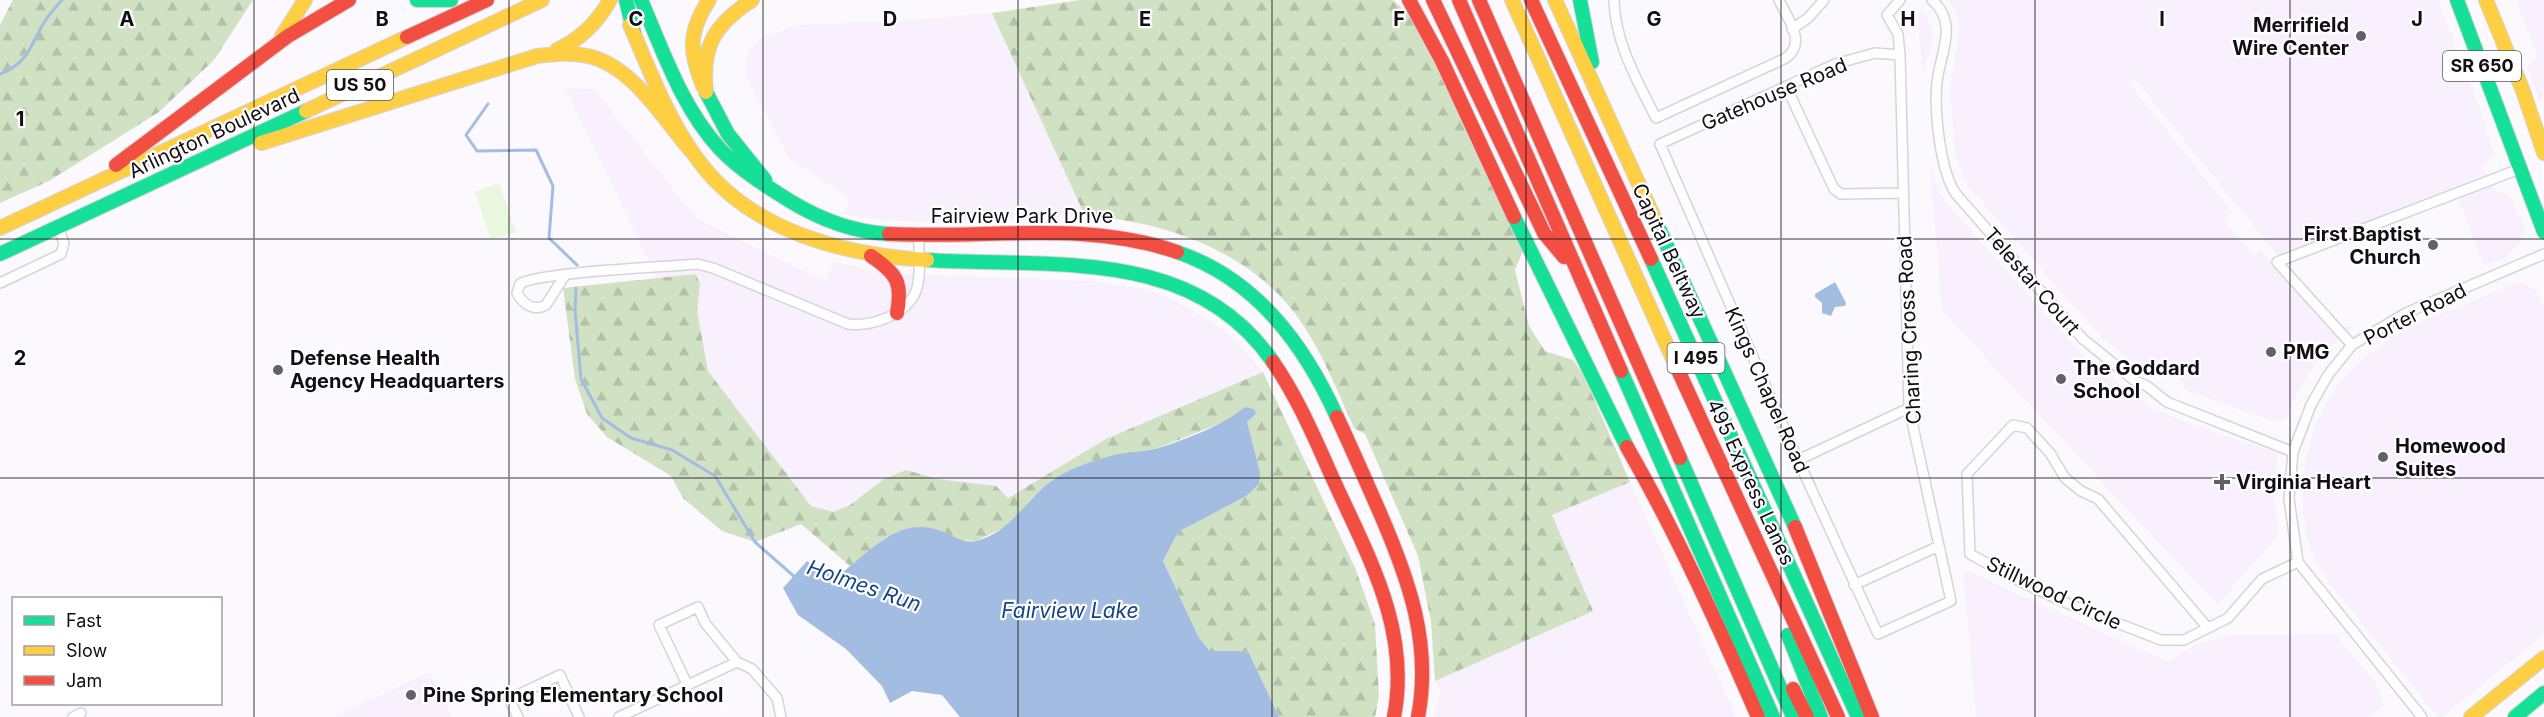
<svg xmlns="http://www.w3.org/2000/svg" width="2544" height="717" font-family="Inter,sans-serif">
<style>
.built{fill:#f9f0fe}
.forest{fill:url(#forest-firs)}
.park{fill:#e9f7de}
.water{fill:#a3bde2}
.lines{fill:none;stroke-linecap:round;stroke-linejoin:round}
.stream{stroke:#a3bde2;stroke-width:3}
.street-casing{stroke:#d7d3da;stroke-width:12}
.fast-casing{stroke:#d7d3da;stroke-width:16}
.slow-casing{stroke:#d7d3da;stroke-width:16}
.jam-casing{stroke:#d7d3da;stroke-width:16}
.street{stroke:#fefeff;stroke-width:9}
.fast{stroke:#16e098;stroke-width:14}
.slow{stroke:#ffcf43;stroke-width:14}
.jam{stroke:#f24e42;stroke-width:14}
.grid{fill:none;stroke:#140d16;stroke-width:1.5;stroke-opacity:0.55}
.poi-dot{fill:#656067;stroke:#fff;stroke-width:2}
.labels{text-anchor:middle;stroke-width:4.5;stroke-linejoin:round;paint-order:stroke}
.shield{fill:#fff;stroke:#5a565c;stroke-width:1.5}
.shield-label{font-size:18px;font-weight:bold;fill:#140d16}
.poi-label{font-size:20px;font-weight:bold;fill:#140d16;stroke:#fff;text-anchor:start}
.street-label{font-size:20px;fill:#140d16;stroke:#fff}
.water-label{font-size:21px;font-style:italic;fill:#144685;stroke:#fff}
.grid-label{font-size:20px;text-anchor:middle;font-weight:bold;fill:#140d16;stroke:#fff;stroke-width:4.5;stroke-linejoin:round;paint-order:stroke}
</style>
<defs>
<pattern id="forest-firs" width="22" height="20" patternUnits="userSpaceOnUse" patternTransform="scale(1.5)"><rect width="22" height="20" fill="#d1e2c4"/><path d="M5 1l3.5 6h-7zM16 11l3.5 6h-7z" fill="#b3c1a8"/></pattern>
</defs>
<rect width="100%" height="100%" fill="#fbf9fd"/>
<path class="built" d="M1949 0H2438L2487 128 2485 129 2494 153 2483 167 2486 175 2278 256 2135 79 2128 82 2233 214 2225 221 2253 255 2261 249 2297 294 2304 289 2338 329 2356 325 2322 354 2299 389 2286 419 2276 422 2192 393 2183 388 2181 380 2172 368 2164 366 2149 368 2139 366 2102 338 1969 187 1962 174 1955 151 1950 90 1960 28 1958 18Z
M2516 0H2544V98L2540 101 2527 66 2538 58Z
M1922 9 1929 20 1932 30V42L1923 73 1917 15Z
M992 13 1085 216 917 222 882 220 844 214 849 198 789 158 745 75 746 58 752 46 761 38 797 25 913 20Z
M565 88 594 89 697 219 825 281 834 262 883 273 1091 281 1144 289 1170 298 1212 322 1233 338 1263 372 1106 439 973 519 846 553 790 505 771 513Z
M1930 165 1937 188 1947 204 2083 356 2150 407 2193 425 2278 453 2274 498 2279 534 2217 605 1942 311Z
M2490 183 2492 187 2510 197 2524 226V234L2520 244 2508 253V257L2484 266 2457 196Z
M2523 283 2536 290 2544 307V634L2442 717H2438L2330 584 2315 560 2307 537 2303 512V479L2307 455 2315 426 2327 401 2341 381 2365 357 2409 327 2514 284Z
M1630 482 1736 717H1436L1440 690 1435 681 1450 673 1552 515Z
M1963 569 2168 662 2194 645 2229 635 2335 634 2375 682 2382 698V706L2370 717H1976Z
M430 672 452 717H334Z"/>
<path class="forest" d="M13 0H253L214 60 159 112 49 181 0 203V25Z
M1080 0H1393L1414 19 1525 246 1515 270 1529 326 1545 351 1573 360 1584 376 1630 482 1552 515 1593 611 1435 681 1431 622 1418 556 1365 434 1354 428C1338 393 1324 356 1303 325 1256 253 1167 221 1085 216L992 13Z
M696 274 700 284 697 311 708 371 811 506 833 512 850 505 884 479 906 470 937 479 996 486 1008 498 1106 439 1263 372 1356 570 1375 624 1379 696 1375 717H1279L1249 653 1239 651H1210L1199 638 1163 561 1178 532 1193 523 1251 446 1247 422 1256 414 1245 407 1231 419 1158 448 1100 459 1054 478 1031 499 1009 525 976 541 960 540 937 530 886 537 850 566 801 524 755 542 722 531 683 498 671 476 607 437 587 414 575 379 563 288Z"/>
<path class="park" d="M499 183 516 232 491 240 475 192Z"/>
<path class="water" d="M1835 282 1846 303 1845 306 1835 307 1831 316 1822 313V303L1815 297V294Z
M1245 407 1254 409 1256 414 1247 422 1260 473 1259 484 1246 496 1178 532 1163 561 1199 638 1210 651H1239L1249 653 1279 717H960L942 695 912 691 890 703 882 686 846 649 798 615 783 588 807 561 821 571 843 572C871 550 899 517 938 530 950 534 963 544 976 541 1012 532 1026 498 1054 479 1072 467 1098 459 1118 454 1131 452 1146 451 1159 448 1186 439 1224 425 1245 407Z"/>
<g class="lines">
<path class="stream" d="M0 74C31 62 30 43 47 18 51 12 57 6 62 0
M488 104 466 135 477 151 536 150 553 186 549 238 577 265
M576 288 575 310 581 379 602 418 631 438 672 450 715 476 755 542 796 578"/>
<defs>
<path id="street" d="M1614 0C1615 43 1637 80 1656 118L1786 58C1807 42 1788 20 1779 0
M1932 0C1959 23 1940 54 1937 82 1934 110 1940 171 1956 194L2083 339 2135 381 2147 386 2167 402 2293 452
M1792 29 1808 18 1824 0
M1900 55 1875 53 1835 64 1660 144 1798 460 1878 634 1951 601 1909 408 1900 55 1898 34 1887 15 1900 0
M1786 86 1834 189 1841 194 1903 193
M565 275 546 305C534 312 523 304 517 293L520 284C536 272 668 267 697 264L713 268 848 324C872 327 906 315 916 291 922 275 918 252 919 235
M0 283 61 254 64 243 58 227
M2352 345 2277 262 2522 168
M2013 425 2027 428 2050 453 2065 478 2081 491 2098 499 2208 628 2184 640H2161L2071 605 2021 582 1970 554 1967 474Z
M1798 460 1909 408
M1854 585 1939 546
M2208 628 2228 618 2262 579 2298 562
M687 684 659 625 698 607 705 623 737 662 752 669 777 698 781 717
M73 717 81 713
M518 717 509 699 560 675 579 717
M619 717 737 662
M2422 717 2298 562 2289 499 2293 452 2311 405 2328 375 2352 345 2406 313 2544 254"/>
<path id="fast" d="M417 0H451
M626 0 634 33
M641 0C663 51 682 108 720 149 740 170 766 186 790 201 821 220 853 232 889 234
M1580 0 1592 62
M2457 0 2544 232
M706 92 728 134 765 180
M1514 217 1627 447
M1656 222 1795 527
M1177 252C1256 279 1304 344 1337 417
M0 254 306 111
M1651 259 1858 717
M927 260C1049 268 1193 245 1273 362
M1621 371 1773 717
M1680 458 1793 717
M1788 635 1821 717
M2515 717 2544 693"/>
<path id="slow" d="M1512 0 1677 368
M1555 0 1656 222
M2486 0 2523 91 2544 153
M630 25C650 71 668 120 698 160 750 231 843 255 927 260
M282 36 305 0
M557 50C581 39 597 23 610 0
M703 86C689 51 688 32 709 0
M706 92C701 47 714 25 752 0
M306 111 542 0
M261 143 537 56C554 54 571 52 588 56 633 66 663 119 692 152
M0 228 407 37
M2471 717 2544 658"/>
<path id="jam" d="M1409 0 1442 61 1514 217
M1433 0 1544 233 1564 257
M1459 0 1621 371
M1479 0 1680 458
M1531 0 1651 259
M407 37 487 0
M116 165 288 36 349 0
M889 234C986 239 1084 220 1177 252
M871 256C896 273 903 282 897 313
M1273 362C1298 398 1315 439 1333 479 1368 556 1411 630 1394 717
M1677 368 1838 717
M1337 417C1352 449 1366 481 1380 513 1409 580 1432 644 1418 717
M1627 447C1677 534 1718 625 1758 717
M1795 527 1872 717
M1793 689 1807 717"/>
</defs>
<use href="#street" class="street-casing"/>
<use href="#fast" class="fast-casing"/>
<use href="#slow" class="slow-casing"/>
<use href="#jam" class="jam-casing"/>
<use href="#street" class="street"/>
<use href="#fast" class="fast"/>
<use href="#slow" class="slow"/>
<use href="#jam" class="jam"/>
</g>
<path class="grid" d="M254 0V717M509 0V717M763 0V717M1018 0V717M1272 0V717M1526 0V717M1781 0V717M2035 0V717M2290 0V717M0 239H2544M0 478H2544"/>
<g class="poi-dot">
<circle cx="2361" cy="36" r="6"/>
<circle cx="2433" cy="245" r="6"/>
<circle cx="2271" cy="352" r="6"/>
<circle cx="278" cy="370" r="6"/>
<circle cx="2061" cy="379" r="6"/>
<circle cx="2383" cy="457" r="6"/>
<path d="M2219 473h6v6h6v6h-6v6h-6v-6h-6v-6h6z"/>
<circle cx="411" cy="695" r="6"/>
</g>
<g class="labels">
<g class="shield">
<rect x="2443" y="51" width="78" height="30" rx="4.5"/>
<rect x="327" y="70" width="66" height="30" rx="4.5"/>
<rect x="1667.5" y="343" width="57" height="30" rx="4.5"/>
</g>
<g class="shield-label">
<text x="2482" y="72">SR 650</text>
<text x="360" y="91">US 50</text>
<text x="1696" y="364">I 495</text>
</g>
<g class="poi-label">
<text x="2349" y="32" text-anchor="end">Merrifield<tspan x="2349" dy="23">Wire Center</tspan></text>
<text x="2421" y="241" text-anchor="end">First Baptist<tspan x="2421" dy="23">Church</tspan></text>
<text x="2283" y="359">PMG</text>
<text x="290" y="365">Defense Health<tspan x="290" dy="23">Agency Headquarters</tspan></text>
<text x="2073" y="375">The Goddard<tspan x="2073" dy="23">School</tspan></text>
<text x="2395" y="453">Homewood<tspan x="2395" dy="23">Suites</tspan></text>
<text x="2236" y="489">Virginia Heart</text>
<text x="423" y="702">Pine Spring Elementary School</text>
</g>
<g class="street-label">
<text transform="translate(1774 94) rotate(-23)" y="7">Gatehouse Road</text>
<text transform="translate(214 133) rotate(-25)" y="7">Arlington Boulevard</text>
<text x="1022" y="223">Fairview Park Drive</text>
<text transform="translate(1669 251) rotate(65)" y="7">Capital Beltway</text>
<text transform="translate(2032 281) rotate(49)" y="7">Telestar Court</text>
<text transform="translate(2415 314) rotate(-27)" y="7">Porter Road</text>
<text transform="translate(1909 330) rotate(-93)" y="7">Charing Cross Road</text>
<text transform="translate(1767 390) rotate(66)" y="7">Kings Chapel Road</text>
<text transform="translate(1751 482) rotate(65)" y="7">495 Express Lanes</text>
<text transform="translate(2054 593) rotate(25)" y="7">Stillwood Circle</text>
</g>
<g class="water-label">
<text transform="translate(864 586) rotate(19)" y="7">Holmes Run</text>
<text x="1070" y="618">Fairview Lake</text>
</g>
</g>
<g class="grid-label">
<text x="127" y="26">A</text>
<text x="382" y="26">B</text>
<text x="636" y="26">C</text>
<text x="890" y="26">D</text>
<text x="1145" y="26">E</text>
<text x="1399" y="26">F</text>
<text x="1654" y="26">G</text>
<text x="1908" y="26">H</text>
<text x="2162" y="26">I</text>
<text x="2417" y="26">J</text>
<text x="20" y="126">1</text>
<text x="20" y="365">2</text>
</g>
<rect x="12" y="597" width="210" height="108" fill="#ffffff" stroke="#a19ea2" stroke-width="1.5"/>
<rect x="24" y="616" width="30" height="9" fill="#16e098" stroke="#a19ea2" stroke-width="1.5"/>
<text x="66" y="627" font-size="18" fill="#140d16">Fast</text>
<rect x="24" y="646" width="30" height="9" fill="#ffcf43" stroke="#a19ea2" stroke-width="1.5"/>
<text x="66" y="657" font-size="18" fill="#140d16">Slow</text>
<rect x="24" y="676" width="30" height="9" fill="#f24e42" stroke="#a19ea2" stroke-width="1.5"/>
<text x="66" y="687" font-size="18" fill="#140d16">Jam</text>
</svg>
